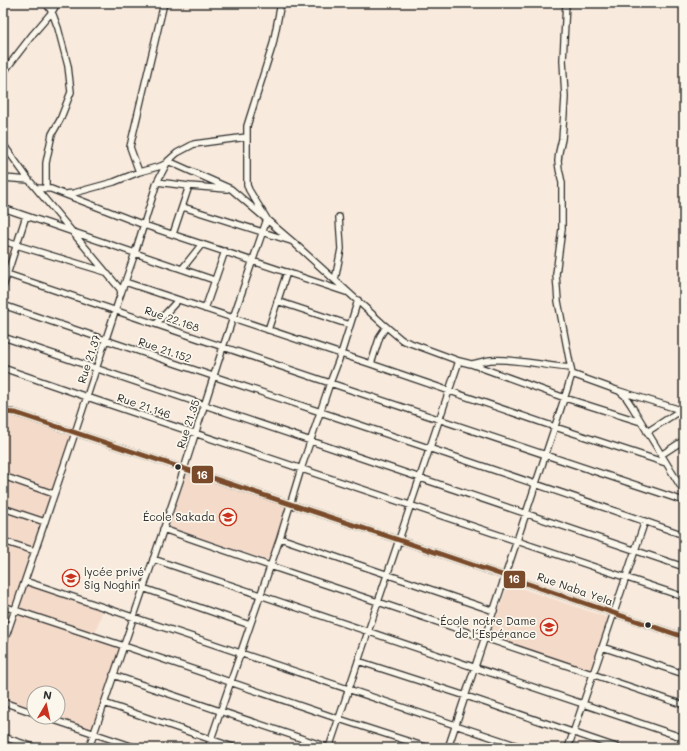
<svg xmlns="http://www.w3.org/2000/svg" width="687" height="751" font-family="Mali,sans-serif">
<style>
.built{fill:#f4dac9}
.lines{fill:none;stroke-linecap:round;stroke-linejoin:round}
.minor-casing{stroke:#2b2b2b;stroke-width:8}
.minor{stroke:#fbf7ec;stroke-width:5.5}
.bus-1-casing{stroke:#fbf7ec;stroke-width:8}
.bus-1{stroke:#7a4b2a;stroke-width:5}
.bus-dot{fill:#2b2b2b;stroke:#fbf7ec;stroke-width:1.5}
.labels{text-anchor:middle;stroke-width:3.5;stroke-linejoin:round;paint-order:stroke}
.street-label{font-size:11px;fill:#2b2b2b;stroke:#fbf7ec}
.poi-label{font-size:11px;fill:#2b2b2b;stroke:#fbf7ec;text-anchor:end}
.line-badge{stroke:#fbf7ec;stroke-width:1.5}
.badge-label{font-size:11px;text-anchor:middle;font-weight:bold;fill:#fff}
</style>
<rect width="100%" height="100%" fill="#f8eadc"/>
<filter id="ink" filterUnits="userSpaceOnUse"><feTurbulence type="fractalNoise" baseFrequency=".025" numOctaves="2"/><feDisplacementMap in="SourceGraphic" scale="8" xChannelSelector="R" yChannelSelector="G"/><feConvolveMatrix kernelMatrix="1 2 1 2 8 2 1 2 1" color-interpolation-filters="sRGB"/></filter>
<g filter="url(#ink)">
<path class="built" d="M3 243 14 247 3 277Z
M7 414H11L72 434 34 549 3 539V415Z
M187 473 288 507 270 561 169 527Z
M3 542 32 552 23 581 103 609 93 639 121 649 94 730 56 717H58V693H34V710L3 699Z
M508 584 609 618 591 671 490 637Z"/>
<g class="lines">
<defs>
<path id="minor" d="M46 3 52 12 58 28 68 66 71 92 60 120 52 134 46 163V188
M3 77 6 69 33 34 52 12 57 3
M3 144 29 180 120 289 121 293
M168 161 231 189 293 242 382 323 402 340 459 361 471 364 565 398 641 422
M139 172 130 147 164 3
M3 178 29 180
M157 182 189 186 227 189
M37 188 51 189 144 225 346 292
M66 194 74 193 114 182 139 172 161 166 167 163
M183 207 291 241
M3 208 214 280
M173 234 189 186
M3 241 106 272
M182 269 202 244
M7 274 330 383 684 501
M335 280 341 249 339 217
M125 282 371 364 555 427 666 463
M3 287 26 216
M277 301 350 325
M3 305C229 383 458 456 684 535
M205 309 225 251
M156 324 178 300
M268 330 287 272
M3 337 684 567
M371 364 380 336 386 327
M472 364C478 363 484 361 490 360 516 358 545 366 571 368
M3 368 87 397 684 597
M572 374 619 391 684 411
M619 391 625 396 631 405 684 492
M3 412H10L16 413 399 540 684 637
M647 432 681 410
M661 455 684 440
M3 476 54 494
M3 508 45 522
M163 529 270 566 378 602 684 705
M280 538 494 611
M3 541 35 551
M153 559 684 738
M25 581 524 748
M143 588 250 625
M3 606 124 646 339 719 429 748
M3 645 75 433 121 293 125 282 135 253 157 182 168 161 177 153 194 144 247 137
M602 647 684 674
M358 661 466 696 619 748
M113 675 330 748
M3 702 34 713
M104 703 236 748
M45 717 137 748
M3 737 37 748
M89 748 184 469 223 347 267 219 249 190 247 185V126L273 44 281 3
M208 748 280 538 301 469 330 383 341 354 358 300
M329 748 459 361
M448 748 566 393 572 374 558 301 556 274 562 229V183L559 169 558 161 559 152 562 139 564 113 565 97 563 60 566 3
M568 748 645 521
M679 748 684 733"/>
</defs>
<use href="#minor" class="minor-casing"/>
<use href="#minor" class="minor"/>
<defs>
<path id="bus-1" d="M3 412 16 413 399 540 684 637"/>
</defs>
<use href="#bus-1" class="bus-1-casing"/>
<use href="#bus-1" class="bus-1"/>
</g>
</g>
<defs>
<symbol id="school-ring" viewBox="-11 -11 22 22"><circle r="9.5" fill="#fbf7ec" stroke="#c8321e" stroke-width="1.5"/><path d="M0-5L7-2L0 1L-7-2ZM-4 1L0 2.5L4 1V4Q0 6-4 4Z" fill="#c8321e"/></symbol>
</defs>
<g fill-rule="evenodd">
<use href="#school-ring" x="218" y="507" width="20" height="20"/>
<use href="#school-ring" x="61" y="568" width="20" height="20"/>
<use href="#school-ring" x="539" y="617" width="20" height="20"/>
</g>
<g class="bus-dot">
<circle cx="178" cy="467" r="3.5"/>
<circle cx="648" cy="625" r="3.5"/>
</g>
<g class="labels">
<g class="street-label">
<text transform="translate(172 319) rotate(19)" y="4">Rue 22.168</text>
<text transform="translate(165 350) rotate(19)" y="4">Rue 21.152</text>
<text transform="translate(89 359) rotate(-72)" y="4">Rue 21.37</text>
<text transform="translate(144 406) rotate(19)" y="4">Rue 21.146</text>
<text transform="translate(188 424) rotate(-72)" y="4">Rue 21.35</text>
<text transform="translate(575 589) rotate(19)" y="4">Rue Naba Yela</text>
</g>
<g class="poi-label">
<text x="215" y="521">École Sakada</text>
<text x="84" y="576" text-anchor="start">lycée privé<tspan x="84" dy="13">Sig Noghin</tspan></text>
<text x="536" y="625">École notre Dame<tspan x="536" dy="13">de l´Espérance</tspan></text>
</g>
</g>
<g class="line-badge">
<rect x="191" y="465" width="23" height="19" rx="4" fill="#7a4b2a"/>
<rect x="503" y="570" width="23" height="19" rx="4" fill="#7a4b2a"/>
</g>
<g class="badge-label">
<text x="202" y="479">16</text>
<text x="514" y="583">16</text>
</g>
<rect width="687" height="751" fill="none" stroke="#fbf7ec" stroke-width="16"/>
<rect x="8" y="8" width="671" height="735" fill="none" stroke="#2b2b2b" stroke-width="1.5" filter="url(#ink)"/>
<g transform="translate(46 705) rotate(9)"><circle r="19" fill="#fbf7ec" stroke="#a8a59f"/>
<path d="M0-3L7 15L0 10L-7 15Z" fill="#c8321e"/>
<text y="-6" font-size="11" font-weight="bold" text-anchor="middle" fill="#2b2b2b">N</text>
</g>
</svg>
